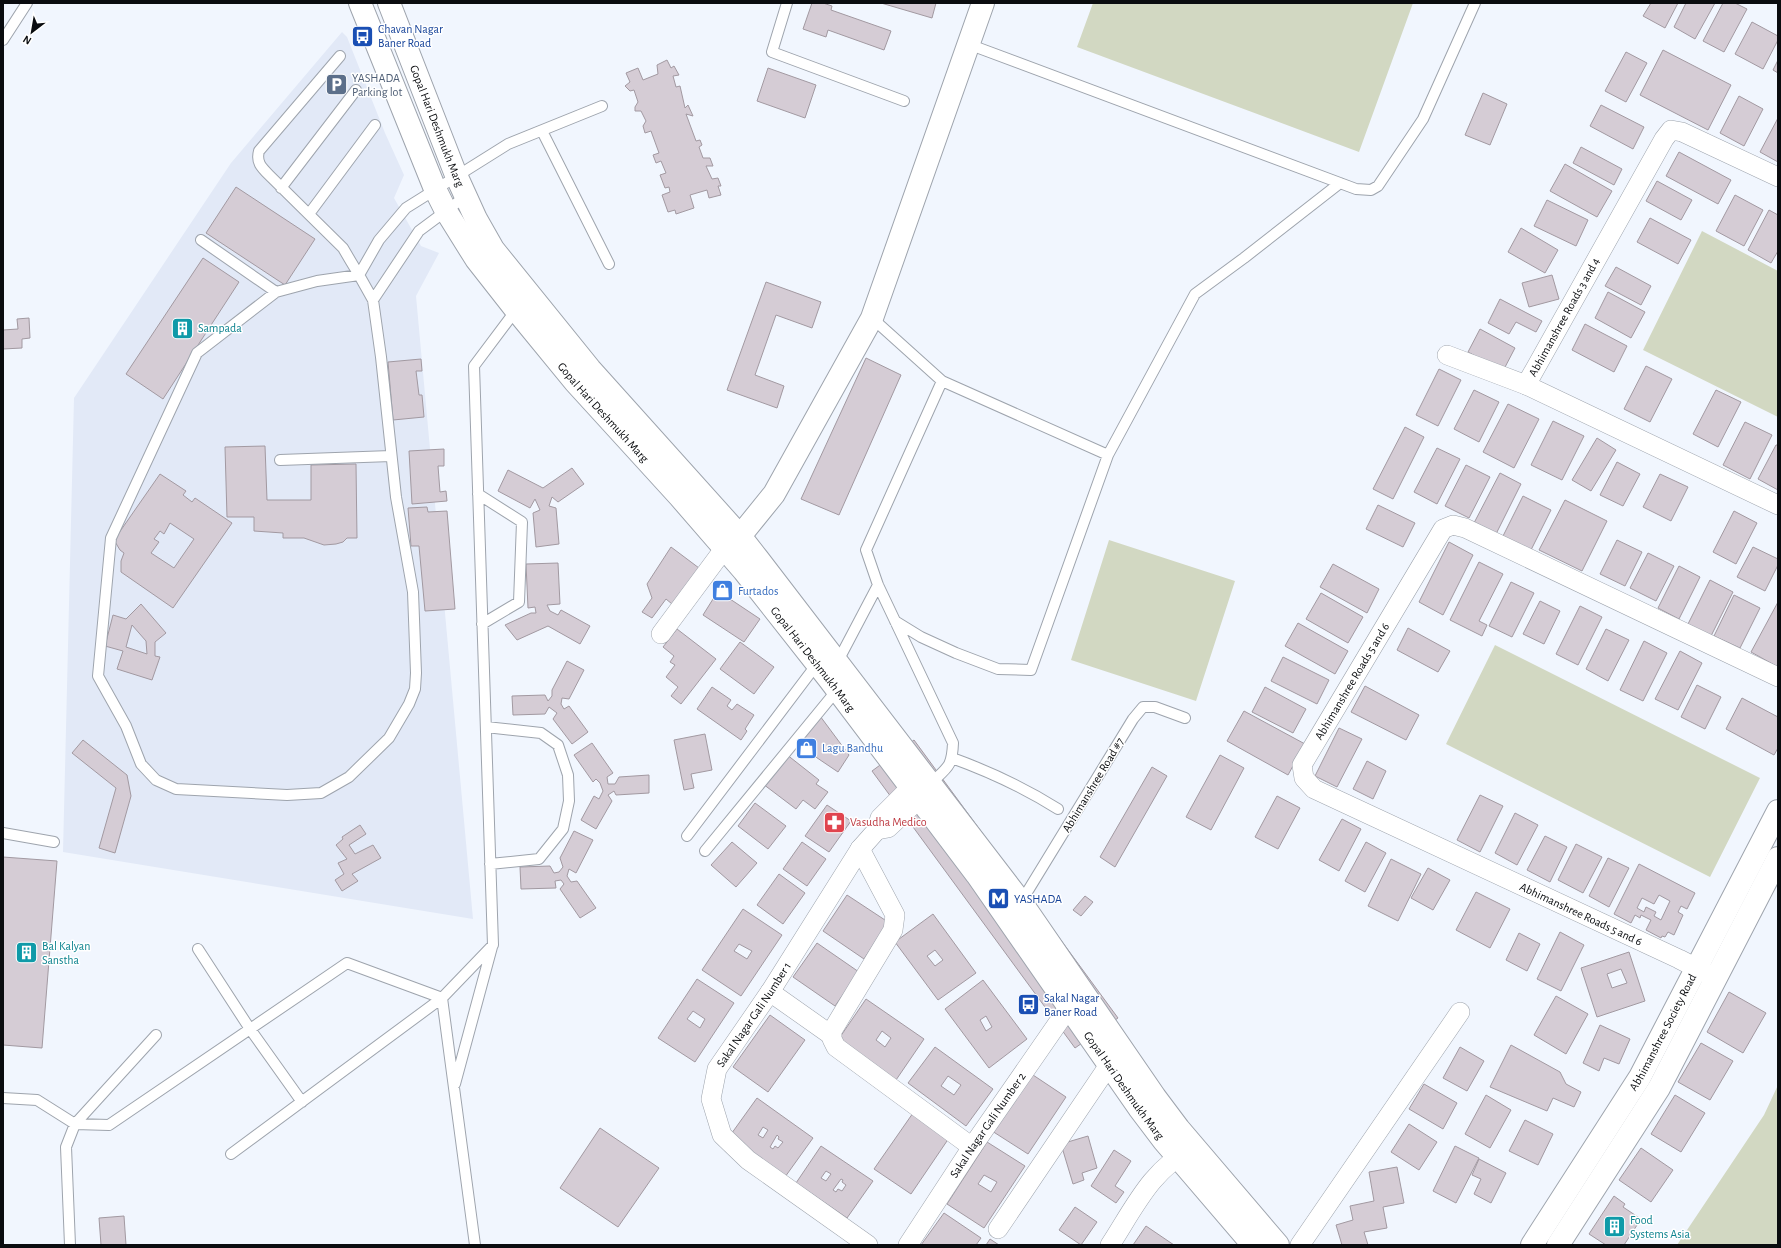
<svg xmlns="http://www.w3.org/2000/svg" width="1781" height="1248" font-family="'Alegreya Sans',sans-serif">
<style>
.built{fill:#e2e9f7}
.green{fill:#d2d8c2}
.building{fill:#d5ccd5;stroke:#a299a1;fill-rule:evenodd}
.lines{fill:none;stroke-linecap:round;stroke-linejoin:round}
.lane-casing{stroke:#9ea4ad;stroke-width:12}
.street-casing{stroke:#9ea4ad;stroke-width:20}
.secondary-casing{stroke:#9ea4ad;stroke-width:24}
.primary-casing{stroke:#9ea4ad;stroke-width:24}
.lane{stroke:#fff;stroke-width:10}
.street{stroke:#fff;stroke-width:19}
.secondary{stroke:#fff;stroke-width:22}
.primary{stroke:#fff;stroke-width:22}
.labels{text-anchor:middle;stroke-width:3;stroke-linejoin:round;paint-order:stroke}
.transit-label{font-size:12px;fill:#164399;stroke:#fff;text-anchor:start}
.service-label{font-size:12px;fill:#4e5e75;stroke:#fff;text-anchor:start}
.street-label{font-size:12px;fill:#0a0c0f;stroke:#fff}
.culture-label{font-size:12px;fill:#0d838f;stroke:#fff;text-anchor:start}
.shop-label{font-size:12px;fill:#366cbe;stroke:#fff;text-anchor:start}
.health-label{font-size:12px;fill:#be3a42;stroke:#fff;text-anchor:start}
</style>
<rect width="100%" height="100%" fill="#f1f6fe"/>
<path class="built" d="M342 32 347 37 385 133 404 175 394 198 421 246 439 253 416 296 473 919 63 852 74 398 231 163Z"/>
<path class="green" d="M1093 3H1413L1359 152 1077 47Z
M1702 231 1778 271V417L1643 350Z
M1109 540 1235 581 1196 701 1071 660Z
M1495 645 1760 778 1710 877 1446 744Z
M1778 1085V1245H1677L1764 1115Z"/>
<path class="building" d="M812 3H823L832 6 831 10 891 31 884 50 828 30 826 37 803 29Z
M881 3H936L932 18Z
M1651 3H1678L1665 28 1643 16Z
M1686 3H1715L1695 39 1674 27Z
M1723 3H1735L1747 9 1724 52 1703 41Z
M1752 22 1778 36V40L1763 69 1735 54Z
M1663 50 1731 85 1708 130 1640 95Z
M1626 52 1647 63 1626 102 1605 91Z
M667 60 671 68 674 66 679 75 673 76 676 87 680 86 685 108 688 105 693 116 686 114 696 141 700 140 702 145 699 147 703 158H710L713 166H706L712 179 718 178 721 186H718L721 195 709 198 707 190 690 195 694 208 676 214 675 210 668 212 662 195 670 192 669 187 665 188 660 175 666 173 661 161 656 163 653 155 659 153 651 131 645 133 643 126 646 121 641 111H635V107L638 102 634 90 630 91 625 86 630 82 626 73 638 68 643 80 658 74 657 65Z
M1778 60V73L1773 70Z
M768 68 816 85 805 118 757 101Z
M1483 93 1507 104 1490 145 1465 135Z
M1739 96 1763 109 1744 146 1720 133Z
M1601 105 1644 127 1633 149 1590 126Z
M1778 118V162L1760 152Z
M1581 147 1622 169 1614 185 1573 163Z
M1679 152 1731 180 1718 204 1666 176Z
M1565 164 1612 191 1597 217 1550 191Z
M1657 181 1692 200 1681 220 1646 201Z
M236 187 315 239 285 285 206 233Z
M1735 195 1763 210 1744 246 1716 231Z
M1547 200 1588 220 1576 246 1534 226Z
M1769 210 1778 215V251L1771 263 1748 250Z
M1650 218 1691 240 1678 264 1637 242Z
M1521 228 1558 250 1545 273 1508 252Z
M203 258 239 282 163 399 126 374Z
M1616 267 1651 286 1641 305 1605 286Z
M1552 275 1559 299 1529 307 1522 283Z
M766 282 821 302 812 328 776 315 755 375 784 386 777 408 727 390Z
M1608 292 1645 312 1631 338 1595 318Z
M1500 299 1542 321 1536 332 1516 322 1509 334 1488 323Z
M29 318 30 338 22 339V348L3 349V330L18 329 17 319Z
M1585 324 1627 346 1614 372 1572 350Z
M1480 329 1515 348 1503 371 1468 352Z
M866 358 901 375 839 515 801 499Z
M421 359 422 371H416L419 395H422L424 417 393 420 388 362Z
M1646 366 1672 379 1650 422 1624 409Z
M1439 369 1461 380 1438 426 1416 415Z
M1474 390 1499 402 1479 442 1454 429Z
M1716 390 1741 402 1718 447 1693 434Z
M1508 404 1539 419 1514 468 1483 452Z
M1553 421 1584 436 1562 480 1531 465Z
M1745 422 1772 435 1750 479 1723 465Z
M1405 427 1424 437 1393 499 1373 489Z
M1597 438 1616 450 1591 491 1572 480Z
M1776 445H1778V490L1758 479Z
M265 446 267 500H311V465L356 464 357 538H347L343 542 336 544 324 545 304 538H283V533L254 531V517H227L225 447Z
M1437 448 1460 459 1437 504 1414 492Z
M444 449V466H438L440 492 446 491 447 501 412 504 409 451Z
M1617 462 1640 474 1623 506 1600 495Z
M1466 465 1490 477 1469 518 1445 506Z
M572 468 584 484 558 502 552 497 549 506 556 508 559 544 536 547 533 513 540 510 535 499 530 508 498 491 508 470 543 488Z
M1500 473 1521 484 1496 534 1474 523Z
M160 474 186 491 183 495 192 502 195 498 232 523 173 608 121 572V561L124 553 120 550 114 540ZM170 523 194 539 174 568 151 553 159 542 154 539 160 531 164 534Z
M1660 474 1688 487 1671 521 1643 507Z
M1523 496 1551 510 1531 550 1503 536Z
M1565 500 1607 521 1582 571 1539 550Z
M1378 505 1415 523 1403 547 1366 529Z
M427 507 428 512 447 511 455 609 425 611 419 546H411L408 508Z
M1734 511 1757 523 1736 564 1713 552Z
M1617 540 1642 552 1625 586 1600 574Z
M1449 542 1473 555 1443 615 1419 602Z
M671 547 699 568 672 604 666 599 652 618 642 612 652 598 647 584Z
M1753 547 1778 559V565L1765 591 1737 577Z
M1648 553 1674 566 1656 601 1630 588Z
M1479 562 1503 574 1479 621 1487 625 1482 636 1450 620Z
M558 563 560 604 547 605 550 611 558 615 561 610 590 626 580 644 548 626 517 640 505 625 531 613H536L535 607 528 608 526 564Z
M1333 564 1379 589 1367 613 1320 587Z
M1679 566 1700 577 1679 619 1658 608Z
M1710 580 1733 592 1711 636 1688 624Z
M1511 582 1534 593 1512 637 1489 626Z
M718 591 760 619 744 642 703 615Z
M1321 593 1363 617 1348 643 1306 619Z
M1734 595 1760 608 1740 648 1714 636Z
M1540 601 1560 611 1544 644 1523 634Z
M1778 602V667L1751 652Z
M141 604 166 633 155 642V656L160 657 152 680 117 669 123 651 105 646 113 615 126 619ZM132 625 146 641 147 654 126 647Z
M1580 606 1602 617 1578 665 1556 654Z
M1298 623 1348 651 1335 674 1285 646Z
M1408 628 1450 651 1438 672 1397 650Z
M677 629 716 659 681 704 671 696 678 687 666 677 675 665 670 662 674 656 663 647Z
M1606 629 1629 640 1608 681 1586 669Z
M1644 641 1667 653 1643 701 1620 690Z
M740 642 774 667 754 694 720 669Z
M1680 651 1702 663 1678 710 1655 699Z
M1283 657 1329 680 1317 704 1271 681Z
M567 661 584 670 569 699 562 698 561 704 564 709 569 706 588 732 572 744 553 719 557 713 549 707 545 714 513 715 512 696 545 695 548 701 552 696V690Z
M1697 685 1721 697 1705 729 1681 717Z
M1365 686 1419 715 1406 740 1351 712Z
M712 687 731 700 727 706 732 710 737 704 754 715 745 729 747 731 741 740 697 709Z
M1265 687 1306 709 1293 733 1252 712Z
M1742 698 1778 717V748L1774 755 1726 729Z
M1244 711 1305 744 1288 775 1227 741Z
M820 716 849 755 838 772 798 745Z
M1339 728 1362 739 1337 787 1315 776Z
M705 734 712 770 691 774 694 788 684 790 674 740Z
M83 740 127 775 131 796 115 853 99 848 116 788 72 753Z
M914 740 1118 1018 1075 1048 872 771Z
M592 743 613 773 607 777 608 784H615L619 777 649 775V793L616 795 614 791 608 795 612 801 596 829 581 820 594 796 599 799 603 791 600 783 596 779 593 782 574 755Z
M786 754 819 780 816 784 828 792 815 809 803 800 796 809 763 784Z
M1220 755 1244 768 1211 830 1186 817Z
M1367 761 1386 771 1373 799 1353 789Z
M1152 767 1167 776 1115 867 1100 857Z
M1480 795 1503 806 1480 852 1457 840Z
M1277 796 1300 808 1278 849 1255 837Z
M755 803 786 826 768 849 738 826Z
M827 805 851 821 829 852 805 836Z
M1515 813 1538 825 1517 865 1495 853Z
M1342 819 1361 829 1339 871 1319 860Z
M360 825 366 834 349 845 355 854 373 845 381 858 352 874 358 881 342 891 335 880 344 874 338 863 347 859 336 845 343 839 342 837Z
M574 831 593 840 576 873 569 869 567 876 571 882 577 881 596 908 580 918 560 889 564 884 561 880 555 881 556 888 521 889 520 867 550 866 554 873 559 872 563 867 560 858Z
M1545 836 1567 847 1550 882 1527 870Z
M732 842 757 863 736 887 711 865Z
M802 842 826 859 807 886 783 869Z
M1366 842 1386 853 1365 892 1345 881Z
M1576 844 1602 857 1583 893 1558 880Z
M3 857 57 861 42 1048 3 1045Z
M1608 858 1629 868 1609 907 1589 896Z
M1391 859 1421 874 1398 921 1368 906Z
M1639 864 1695 893 1687 909 1681 906 1678 912 1683 915 1674 935 1668 932 1665 937 1662 936 1661 938 1646 930 1651 920 1641 915 1640 918 1635 915 1631 923 1614 914ZM1659 895 1670 901 1661 920 1654 916 1656 912 1646 907 1644 912 1637 908 1642 898 1654 904Z
M1428 868 1450 880 1433 910 1411 898Z
M779 874 805 893 783 924 757 905Z
M1476 892 1510 909 1490 948 1456 930Z
M847 895 888 922 864 959 823 931Z
M1085 896 1093 902 1081 916 1073 910Z
M743 909 782 935 741 996 702 970ZM739 944 752 951 747 959 734 951Z
M933 914 976 973 938 1000 895 942ZM935 950 943 960 935 966 927 956Z
M1560 932 1584 945 1561 991 1537 979Z
M1519 933 1540 944 1527 971 1506 960Z
M817 943 859 972 835 1006 793 977Z
M1629 952 1645 1001 1597 1017 1581 968ZM1621 969 1627 983 1612 988 1607 974Z
M697 979 734 1003 695 1062 658 1038ZM693 1011 705 1019 700 1028 687 1019Z
M983 980 1027 1039 989 1068 945 1009ZM986 1016 992 1027 986 1031 980 1020Z
M1729 992 1766 1013 1743 1053 1707 1032Z
M1556 996 1588 1014 1566 1054 1534 1035Z
M866 999 924 1039 896 1080 838 1040ZM882 1031 891 1038 885 1047 876 1040Z
M770 1015 805 1040 768 1092 733 1067Z
M1600 1025 1630 1039 1619 1064 1604 1058 1599 1071 1583 1063Z
M1701 1043 1733 1061 1710 1100 1678 1082Z
M1511 1045 1560 1072 1566 1084 1581 1092 1574 1107 1553 1098 1547 1111 1490 1087Z
M935 1047 993 1089 966 1126 908 1083ZM948 1076 961 1085 954 1095 941 1086Z
M1460 1047 1484 1061 1467 1091 1443 1078Z
M1030 1073 1066 1097 1028 1154 992 1131Z
M1424 1084 1457 1103 1443 1129 1409 1109Z
M1486 1095 1511 1110 1490 1148 1465 1134Z
M1675 1095 1705 1113 1681 1152 1651 1134Z
M757 1098 813 1138 785 1177 729 1137ZM763 1127 768 1130 763 1138 758 1135ZM777 1135 779 1137 778 1139 783 1142 778 1148 775 1146 773 1149 770 1147Z
M913 1113 949 1138 911 1194 874 1169Z
M1525 1120 1553 1134 1538 1165 1509 1151Z
M1409 1124 1437 1142 1419 1170 1391 1152Z
M600 1128 659 1168 618 1227 560 1188Z
M1088 1136 1097 1168 1082 1173 1084 1180 1073 1184 1061 1144Z
M987 1142 1025 1166 984 1228 947 1204ZM984 1175 997 1182 991 1192 978 1184Z
M821 1146 873 1181 847 1218 796 1183ZM826 1171 831 1174 826 1181 821 1178ZM841 1179 843 1180 842 1182 846 1185 842 1191 838 1189 836 1192 833 1190Z
M1455 1146 1479 1158 1456 1203 1433 1191Z
M1641 1148 1673 1170 1651 1202 1619 1180Z
M1114 1150 1131 1161 1115 1186 1124 1192 1116 1203 1091 1186Z
M1479 1159 1506 1173 1491 1203 1474 1194 1481 1179 1472 1175Z
M1397 1167 1404 1203 1383 1207 1387 1228 1364 1232 1368 1245H1342L1336 1225 1353 1220 1350 1206 1374 1201 1369 1172Z
M1614 1196 1625 1204 1623 1207 1641 1219 1624 1245H1606L1589 1234Z
M1075 1207 1097 1222 1081 1245 1059 1230Z
M944 1213 981 1238 976 1245H921Z
M124 1216 126 1245H101L99 1218Z
M1146 1226 1174 1245H1133Z
M990 1239 999 1245H986Z"/>
<g class="lines">
<defs>
<path id="lane" d="M787 3 772 52 904 101
M3 40 27 3
M968 44 1356 189 1371 190 1378 186 1423 119 1475 3
M340 56 259 151C256 162 261 167 269 175L343 248 350 260 359 275 373 300 381 357 396 497 413 592 416 673 415 689 409 704 389 738 349 777 321 793 287 795 176 789 156 780 141 764 126 726 98 676 111 538 197 353 276 292 317 281 359 275
M542 131 609 264
M281 188 356 90
M309 214 375 125
M201 240 276 292
M359 275 379 240 406 208 508 144 602 106
M373 300 419 231 466 196
M872 318 942 381 866 550 878 585 953 743C952 767 948 767 931 783
M1108 455 1195 294 1244 258 1340 183
M280 460 391 456
M478 494 522 522 519 602 482 624
M895 621 921 637 956 653 998 669 1031 670 1108 455 942 381
M838 661 878 585
M486 727 541 733 558 745 568 775 569 801 563 829 539 859 490 864
M952 758C991 772 1023 787 1058 809
M3 833 54 842
M687 836 817 664
M705 851 837 690
M1021 902 1133 719 1143 707H1155L1185 718
M198 949 250 1029 302 1102
M455 1084 492 947
M3 1098 37 1100 75 1124 109 1125 347 963 442 998
M231 1154 442 998
M70 1245 66 1147 75 1124 156 1035
M475 1245 442 998 493 945 474 366 516 310"/>
<g id="street">
<path d="M1778 177 1682 132 1671 130 1664 139 1526 385 1778 505"/>
<path d="M1447 355 1526 385"/>
<path d="M661 634 724 549"/>
<path d="M877 830 888 828 920 798"/>
<path d="M860 849 895 915 893 930 832 1031V1039L836 1047 972 1147"/>
<path id="s1" d="M1710 975 1679 959 1314 789 1304 778 1302 765 1443 529 1453 525 1465 528 1778 677"/>
<path d="M770 992 831 1035"/>
<path d="M998 1229 1109 1065"/>
<path id="s2" d="M868 1245 748 1160 722 1135 711 1099 717 1069 770 992 860 849 876 831 880 818 911 787"/>
<path id="s3" d="M908 1245 972 1147 1069 1007"/>
<path d="M1110 1245C1133 1210 1152 1168 1191 1150"/>
<path d="M1300 1245 1460 1012"/>
</g>
<g id="secondary">
<path d="M725 548 740 536 774 494 872 318 983 3"/>
<path id="s4" d="M1532 1245 1640 1077 1778 811"/>
<path d="M1558 1245 1659 1088 1778 858"/>
</g>
<g id="primary">
<path id="s5" d="M360 3 435 189 446 211 476 259 516 310 575 382 679 496 744 571 829 679 977 875 1139 1108 1164 1141 1253 1245"/>
<path id="s6" d="M389 3 456 175 476 219 493 249 590 369 740 536 758 559 1021 902 1155 1097 1179 1129 1278 1245"/>
</g>
</defs>
<use href="#lane" class="lane-casing"/>
<use href="#street" class="street-casing"/>
<use href="#secondary" class="secondary-casing"/>
<use href="#primary" class="primary-casing"/>
<use href="#lane" class="lane"/>
<use href="#street" class="street"/>
<use href="#secondary" class="secondary"/>
<use href="#primary" class="primary"/>
</g>
<defs>
<symbol id="bus-square" viewBox="-11 -11 22 22"><rect x="-9" y="-9" width="18" height="18" rx="4" fill="#1a4fb4" stroke="#fff"/><path d="M-5-6H5V4H4V6H2V4H-2V6H-4V4H-5ZM-3.5-4V0h7V-4ZM-3.5 1.2v1.5H-2V1.2ZM2 1.2v1.5H3.5V1.2Z" fill="#fff"/></symbol>
<symbol id="parking-square" viewBox="-11 -11 22 22"><rect x="-9" y="-9" width="18" height="18" rx="4" fill="#5c6f8a" stroke="#fff"/><path d="M-3.5-5.5H1a3.5 3.5 0 0 1 0 7H-1V5.5H-3.5ZM-1-3.4V-.6H.8a1.4 1.4 0 0 0 0-2.8Z" fill="#fff"/></symbol>
<symbol id="building-square" viewBox="-11 -11 22 22"><rect x="-9" y="-9" width="18" height="18" rx="4" fill="#0f9aa8" stroke="#fff"/><path d="M-4-6H4V6H1V3H-1V6H-4ZM-2.5-4.3h1.7v1.8h-1.7ZM.8-4.3h1.7v1.8H.8ZM-2.5-1h1.7V.8h-1.7ZM.8-1h1.7V.8H.8Z" fill="#fff"/></symbol>
<symbol id="shop-square" viewBox="-11 -11 22 22"><rect x="-9" y="-9" width="18" height="18" rx="4" fill="#3f7fe0" stroke="#fff"/><path d="M-5-2.5h2.3a2.7 3.5 0 0 1 5.4 0H5L5.5 6h-11ZM-1.5-2.5h3a1.5 2.3 0 0 0-3 0Z" fill="#fff"/></symbol>
<symbol id="pharmacy-square" viewBox="-11 -11 22 22"><rect x="-9" y="-9" width="18" height="18" rx="4" fill="#e0444e" stroke="#fff"/><path d="M-2-6h4v4h4v4h-4v4h-4v-4h-4v-4h4Z" fill="#fff"/></symbol>
<symbol id="metro-square" viewBox="-11 -11 22 22"><rect x="-9" y="-9" width="18" height="18" rx="4" fill="#1a4fb4" stroke="#fff"/><path d="M-5.5 5V-5H-3L0 0L3-5H5.5V5H3V-.5L0 4L-3-.5V5Z" fill="#fff"/></symbol>
</defs>
<g fill-rule="evenodd">
<use href="#bus-square" x="350" y="24" width="25" height="25"/>
<use href="#parking-square" x="324" y="72" width="25" height="25"/>
<use href="#building-square" x="170" y="316" width="25" height="25"/>
<use href="#shop-square" x="710" y="578" width="25" height="25"/>
<use href="#shop-square" x="794" y="736" width="25" height="25"/>
<use href="#pharmacy-square" x="822" y="810" width="25" height="25"/>
<use href="#metro-square" x="986" y="886" width="25" height="25"/>
<use href="#building-square" x="14" y="940" width="25" height="25"/>
<use href="#bus-square" x="1016" y="992" width="25" height="25"/>
<use href="#building-square" x="1602" y="1214" width="25" height="25"/>
</g>
<g class="labels">
<g class="transit-label">
<text x="378" y="33">Chavan Nagar<tspan x="378" dy="14">Baner Road</tspan></text>
<text x="1014" y="903">YASHADA</text>
<text x="1044" y="1002">Sakal Nagar<tspan x="1044" dy="14">Baner Road</tspan></text>
</g>
<g class="service-label">
<text x="352" y="82">YASHADA<tspan x="352" dy="14">Parking lot</tspan></text>
</g>
<g class="street-label">
<text dy="4" stroke="none"><textPath href="#s6" startOffset="132">Gopal Hari Deshmukh Marg</textPath></text>
<text transform="translate(1564 317) rotate(-61)" y="4">Abhimanshree Roads 3 and 4</text>
<text dy="4" stroke="none"><textPath href="#s5" startOffset="481">Gopal Hari Deshmukh Marg</textPath></text>
<text dy="4" stroke="none"><textPath href="#s5" startOffset="805">Gopal Hari Deshmukh Marg</textPath></text>
<text dy="4" stroke="none"><textPath href="#s1" startOffset="563">Abhimanshree Roads 5 and 6</textPath></text>
<text transform="translate(1093 785) rotate(-59)" y="4">Abhimanshree Road #7</text>
<text transform="translate(1581 914) rotate(25)" y="4">Abhimanshree Roads 5 and 6</text>
<text dy="4" stroke="none"><textPath href="#s2" startOffset="317">Sakal Nagar Gali Number 1</textPath></text>
<text dy="4" stroke="none"><textPath href="#s4" startOffset="250">Abhimanshree Society Road</textPath></text>
<text dy="4" stroke="none"><textPath href="#s5" startOffset="1333">Gopal Hari Deshmukh Marg</textPath></text>
<text dy="4" stroke="none"><textPath href="#s3" startOffset="144">Sakal Nagar Gali Number 2</textPath></text>
</g>
<g class="culture-label">
<text x="198" y="332">Sampada</text>
<text x="42" y="950">Bal Kalyan<tspan x="42" dy="14">Sanstha</tspan></text>
<text x="1630" y="1224">Food<tspan x="1630" dy="14">Systems Asia</tspan></text>
</g>
<g class="shop-label">
<text x="738" y="595">Furtados</text>
<text x="822" y="752">Lagu Bandhu</text>
</g>
<g class="health-label">
<text x="850" y="826">Vasudha Medico</text>
</g>
</g>
<rect width="1781" height="1248" fill="none" stroke="#0a0c0f" stroke-width="8"/>
<g transform="translate(32 32) rotate(211)" stroke="#ffffff" stroke-width="3" paint-order="stroke">
<path d="M0-3L7 15L0 10L-7 15Z" fill="#0a0c0f"/>
<text y="-6" font-size="11" font-weight="bold" text-anchor="middle" fill="#0a0c0f">N</text>
</g>
</svg>
